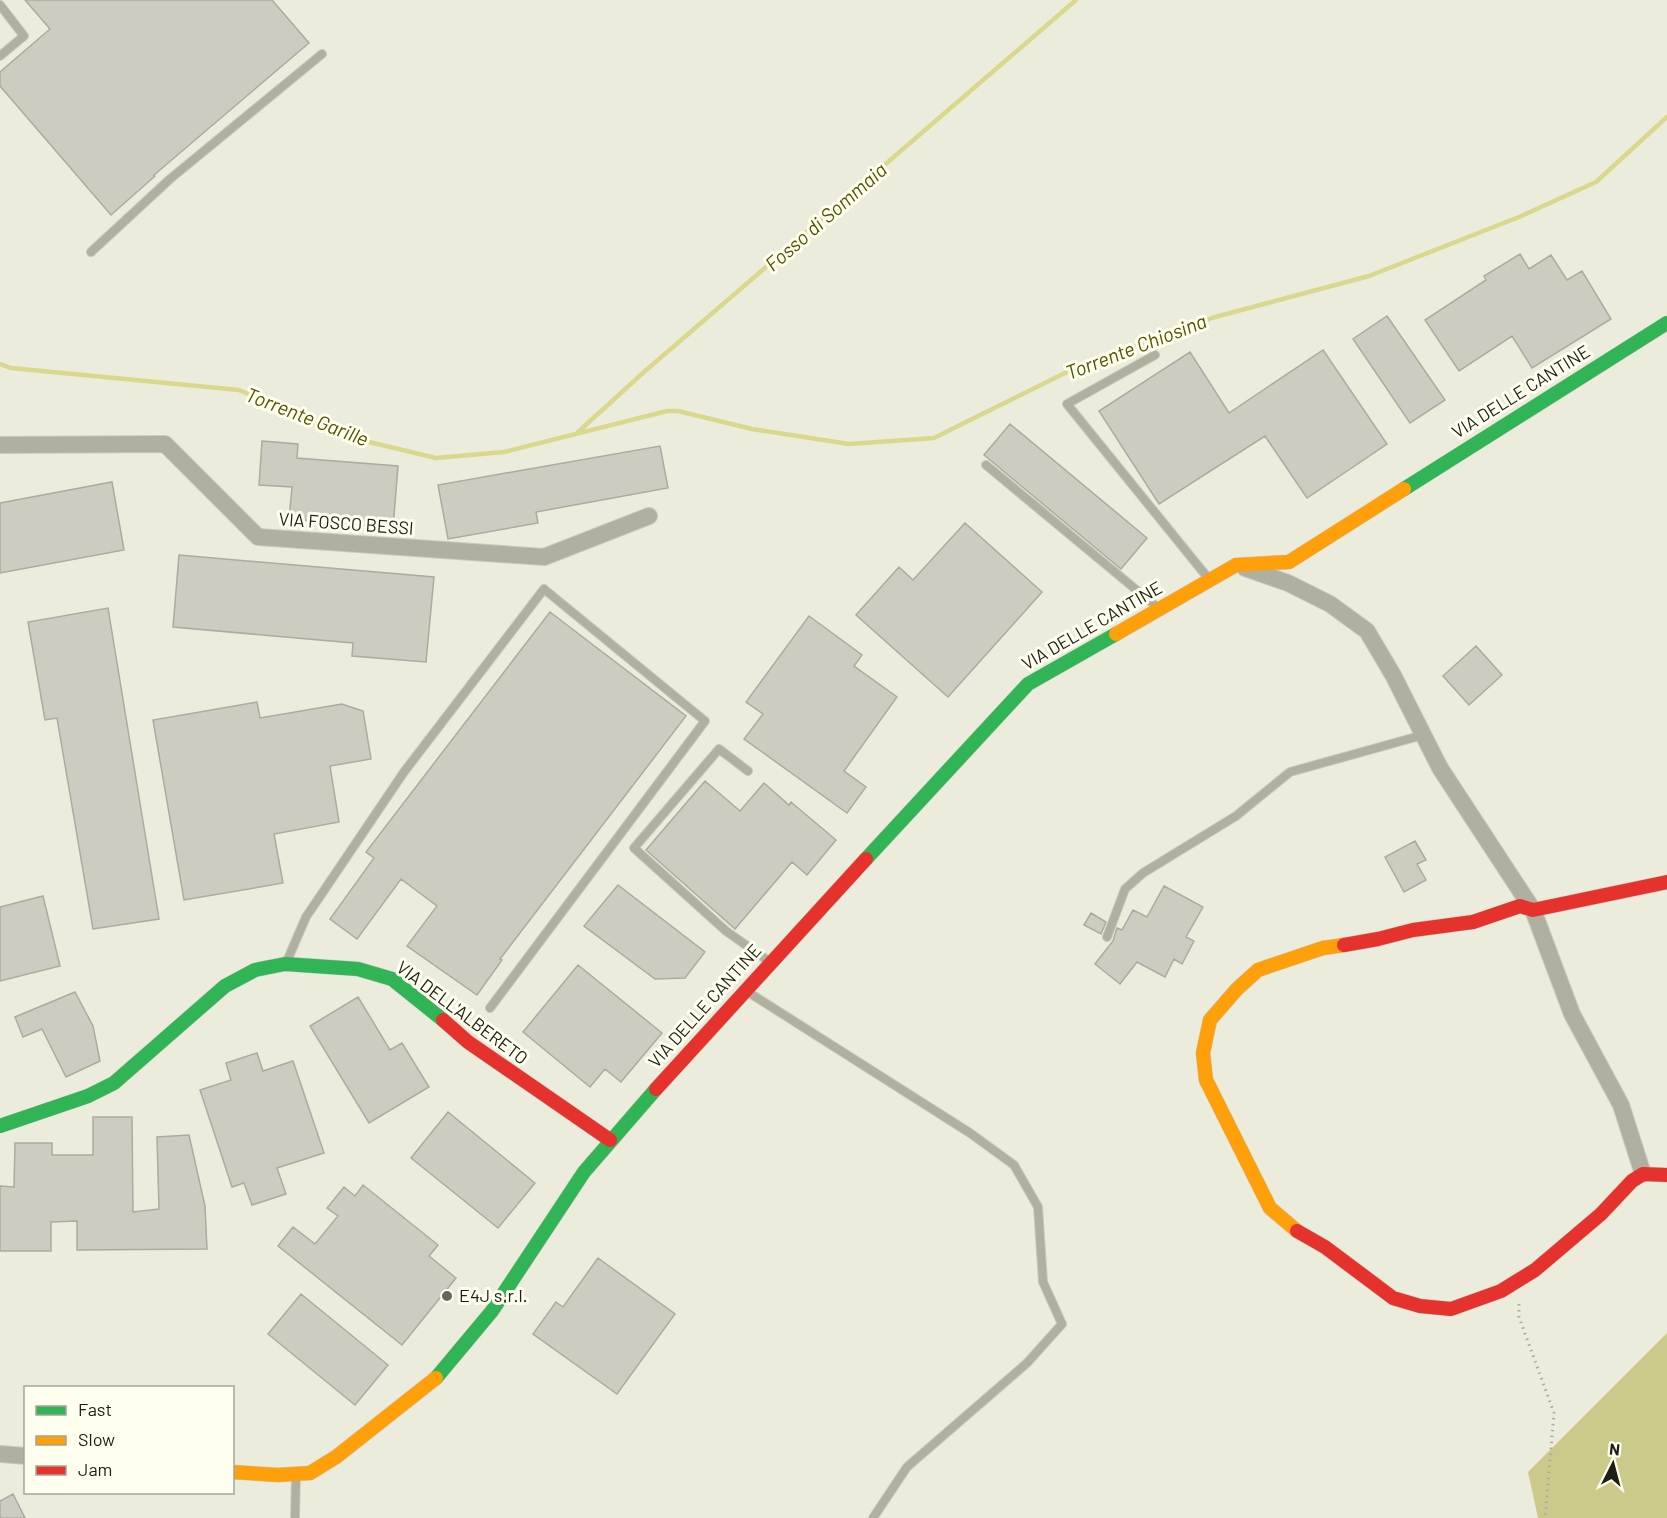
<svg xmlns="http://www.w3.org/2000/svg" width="1667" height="1518" font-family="Barlow,sans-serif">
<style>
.forest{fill:#ccca8b}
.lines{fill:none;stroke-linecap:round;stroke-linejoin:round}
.stream{stroke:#dad88c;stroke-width:4.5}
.building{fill:#ccccc0;stroke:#abab9e;stroke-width:1.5}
.lane-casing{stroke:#c9c9be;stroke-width:10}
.street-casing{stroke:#c9c9be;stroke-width:18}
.fast-casing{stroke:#c9c9be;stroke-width:15}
.slow-casing{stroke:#c9c9be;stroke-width:15}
.jam-casing{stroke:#c9c9be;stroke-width:15}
.path{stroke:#aaaa9d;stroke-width:3;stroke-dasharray:1.5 4.5;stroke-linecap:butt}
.lane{stroke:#b0b0a0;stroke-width:8}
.street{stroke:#b0b0a0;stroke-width:16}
.fast{stroke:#30b455;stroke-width:14}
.slow{stroke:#ff9f0a;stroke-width:14}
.jam{stroke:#e5322d;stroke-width:14}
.poi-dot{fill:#66665a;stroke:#feffee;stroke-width:2}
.labels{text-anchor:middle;stroke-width:6;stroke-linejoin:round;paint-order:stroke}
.street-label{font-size:18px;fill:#1e1e14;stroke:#feffee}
.poi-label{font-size:18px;fill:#1e1e14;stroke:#feffee;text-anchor:start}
.water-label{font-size:20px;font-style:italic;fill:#555300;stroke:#feffee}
</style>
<rect width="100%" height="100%" fill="#ececdc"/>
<path class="forest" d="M1667 1333V1518H1538L1528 1472Z"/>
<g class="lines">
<path class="stream" d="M0 364 11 368 239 390 348 437 436 458 504 452 667 411H678L752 429 849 444 934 438 1075 368 1215 317 1369 276 1519 217 1596 182 1667 117
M578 432 644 372 1076 0"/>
</g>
<path class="building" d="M25 0H272L309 43 154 175 155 176 111 215 0 86V72L50 29Z
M1520 254 1529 269 1551 255 1567 280 1582 271 1611 319 1532 368 1512 336 1459 371 1425 320 1486 280 1484 276Z
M1387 316 1445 400 1410 423 1353 339Z
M1323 350 1387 444 1307 498 1265 436 1159 504 1099 411 1190 352 1229 413Z
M1010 424 1147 538 1121 569 984 455Z
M262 441 298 444 297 458 398 466 393 528 289 519 292 487 259 485Z
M660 446 668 488 536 512 538 523 448 539 438 485Z
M112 482 124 550 0 573V503Z
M965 523 1042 592 948 697 856 615 899 567 913 580Z
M179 555 434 577 426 662 352 656 353 643 173 627Z
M108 608 159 919 93 929 57 718 45 720 28 622Z
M550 612 686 716 500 959 502 960 477 995 407 946 437 906 401 879 357 939 330 919 374 858 366 852Z
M809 616 862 655 854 666 897 697 844 771 866 787 847 813 744 739 763 714 746 702Z
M1476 646 1502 675 1469 705 1443 676Z
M257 702 260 718 342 704 363 711 371 759 330 766 339 822 274 834 283 883 184 900 153 720Z
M705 781 740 811 764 783 789 805 791 802 836 840 807 875 792 862 735 929 646 850Z
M1415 841 1426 860 1417 864 1426 880 1404 892 1385 857Z
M618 885 705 952 685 978 655 979 584 926Z
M1164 886 1203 907 1186 937 1194 941 1182 964 1174 959 1165 977 1137 962 1120 984 1095 964 1113 941 1117 928 1122 930 1133 910 1147 917Z
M43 896 60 966 0 981V907Z
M1091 913 1106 922 1101 934 1084 925Z
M578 965 662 1033 621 1082 605 1069 590 1087 523 1032Z
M75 992 93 1026 100 1061 66 1077 42 1029 23 1037 15 1017Z
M358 997 390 1050 402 1043 429 1087 369 1123 310 1026Z
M257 1053 263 1071 293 1061 324 1153 277 1168 286 1194 252 1205 244 1183 232 1187 200 1090 231 1080 226 1063Z
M448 1112 535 1183 498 1228 411 1158Z
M93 1117H132L133 1212 159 1209 157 1137 189 1135 205 1206 207 1249 77 1250V1221L51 1222V1251H0V1186L14 1187 15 1143H52V1155H93Z
M363 1185 438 1245 429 1256 456 1278 402 1345 278 1246 293 1227 315 1244 338 1216 327 1208 344 1187 355 1196Z
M598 1258 675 1314 617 1394 533 1334 556 1302 563 1307Z
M301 1294 388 1365 355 1405 268 1334Z
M13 1494 25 1518H0V1501Z"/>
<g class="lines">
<defs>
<path id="lane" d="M0 5 24 36 0 56
M91 252 170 179 322 54
M1155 355 1067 404 1208 578
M986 465 1157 607
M748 771 719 749 634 848 726 931 770 962
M1107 937 1125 889 1143 873 1236 816 1290 772 1423 735
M287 961 306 917 404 772 544 589 705 721 490 1008
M748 992 970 1133 1014 1165 1038 1207 1043 1282 1062 1324 1027 1363 907 1467 873 1518
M295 1518 296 1475"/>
<path id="street" d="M0 445 165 444 258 537 544 557 649 516
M1245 568 1288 583 1330 604 1367 631 1393 675 1440 768 1533 910 1572 1014 1621 1105 1643 1174
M0 1454 26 1456"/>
<path id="fast" d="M1404 489 1667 323
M866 859 1028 684 1116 634
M0 1126 88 1096 114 1083 225 986 255 970 285 964 358 969 392 979 443 1020
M436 1378 492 1311 584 1172 656 1089"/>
<path id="slow" d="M1116 634 1236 565 1289 562 1404 489
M1297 1231 1270 1208 1206 1080 1203 1053 1210 1020 1237 989 1258 970 1323 948 1344 945
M232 1472 278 1475 310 1473 336 1457 436 1378"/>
<path id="jam" d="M1344 945 1378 939 1413 930 1473 922 1520 906 1533 910 1667 882
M443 1020 468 1042 610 1140
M656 1089 866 859
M1297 1231 1325 1247 1393 1298 1420 1306 1451 1309 1501 1291 1535 1270 1601 1214 1632 1181 1643 1174 1667 1175"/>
</defs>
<use href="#lane" class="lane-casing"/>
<use href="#street" class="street-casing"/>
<use href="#fast" class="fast-casing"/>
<use href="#slow" class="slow-casing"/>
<use href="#jam" class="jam-casing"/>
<path class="path" d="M1519 1304V1317L1554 1413 1545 1518"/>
<use href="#lane" class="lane"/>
<use href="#street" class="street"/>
<use href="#fast" class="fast"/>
<use href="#slow" class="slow"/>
<use href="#jam" class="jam"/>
</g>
<circle class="poi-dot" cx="447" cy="1296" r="6"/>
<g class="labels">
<g class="street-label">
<text transform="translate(1521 392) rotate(-32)" y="6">VIA DELLE CANTINE</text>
<text transform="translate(346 524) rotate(4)" y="6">VIA FOSCO BESSI</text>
<text transform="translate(1092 626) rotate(-30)" y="6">VIA DELLE CANTINE</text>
<text transform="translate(705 1006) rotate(-48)" y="6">VIA DELLE CANTINE</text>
<text transform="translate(462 1013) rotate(37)" y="6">VIA DELL'ALBERETO</text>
</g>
<g class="poi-label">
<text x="459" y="1302">E4J s.r.l.</text>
</g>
<g class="water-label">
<text transform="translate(826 217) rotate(-41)" y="7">Fosso di Sommaia</text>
<text transform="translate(1136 347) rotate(-21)" y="7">Torrente Chiosina</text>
<text transform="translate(307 417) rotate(21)" y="7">Torrente Garille</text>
</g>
</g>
<rect x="24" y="1386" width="210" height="108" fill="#feffee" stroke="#a4a597" stroke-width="1.5"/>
<rect x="36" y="1406" width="30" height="9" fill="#30b455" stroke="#a4a597" stroke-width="1.5"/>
<text x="78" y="1416" font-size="18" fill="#1e1e14">Fast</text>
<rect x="36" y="1436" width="30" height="9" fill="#ff9f0a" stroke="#a4a597" stroke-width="1.5"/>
<text x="78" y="1446" font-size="18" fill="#1e1e14">Slow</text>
<rect x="36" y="1466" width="30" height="9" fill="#e5322d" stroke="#a4a597" stroke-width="1.5"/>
<text x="78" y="1476" font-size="18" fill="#1e1e14">Jam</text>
<g transform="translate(1613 1464) rotate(6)" stroke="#feffee" stroke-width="4.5" paint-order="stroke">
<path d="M0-4.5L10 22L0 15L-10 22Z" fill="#1e1e14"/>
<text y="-9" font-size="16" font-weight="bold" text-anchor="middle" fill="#1e1e14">N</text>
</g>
</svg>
